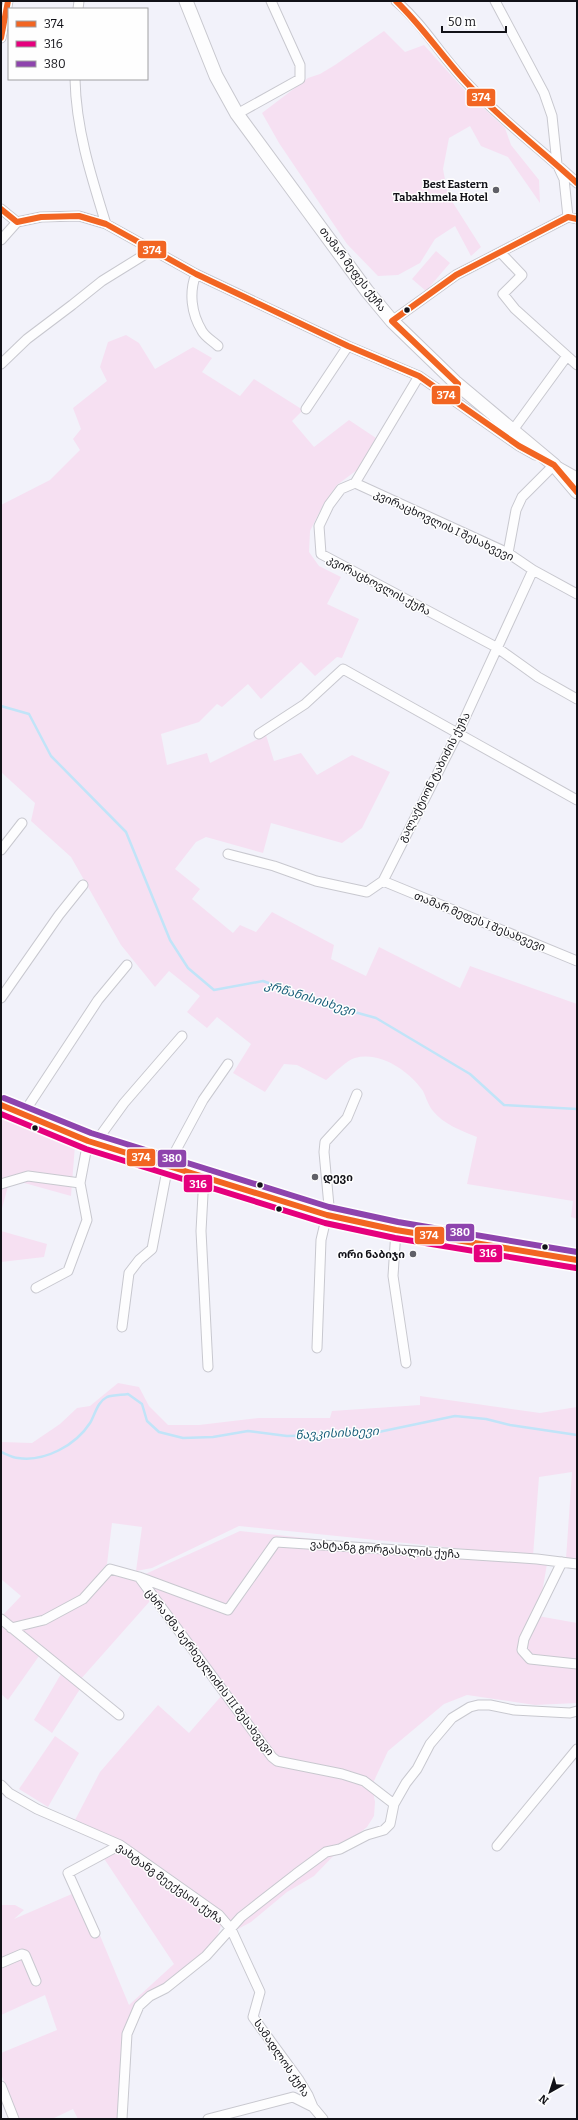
<svg xmlns="http://www.w3.org/2000/svg" width="578" height="2120" font-family="Bitter,'Noto Sans Georgian',serif">
<style>
.green{fill:#f6e0f2}
.lines{fill:none;stroke-linecap:round;stroke-linejoin:round}
.stream{stroke:#c1e4f8;stroke-width:2.5}
.street-casing{stroke:#c8c8cf;stroke-width:11}
.secondary-casing{stroke:#c8c8cf;stroke-width:15}
.street{stroke:#fdfdfe;stroke-width:9}
.secondary{stroke:#fdfdfe;stroke-width:13}
.bus-1-casing{stroke:#fefefe;stroke-width:9}
.bus-2-casing{stroke:#fefefe;stroke-width:9}
.bus-3-casing{stroke:#fefefe;stroke-width:9}
.bus-1{stroke:#f26522;stroke-width:6}
.bus-2{stroke:#e5007d;stroke-width:6}
.bus-3{stroke:#8e44ad;stroke-width:6}
.poi-dot{fill:#606067;stroke:#fefefe;stroke-width:1.5}
.bus-dot{fill:#121218;stroke:#fefefe;stroke-width:1.5}
.labels{text-anchor:middle;stroke-width:3;stroke-linejoin:round;paint-order:stroke}
.poi-label{font-size:11px;font-weight:bold;fill:#121218;stroke:#fefefe;text-anchor:end}
.street-label{font-size:11px;fill:#121218;stroke:#fefefe}
.water-label{font-size:12px;font-style:italic;fill:#185e7a;stroke:#fefefe}
.line-badge{stroke:#fefefe;stroke-width:1.5}
.badge-label{font-size:11px;text-anchor:middle;font-weight:bold;fill:#fff}
</style>
<rect width="100%" height="100%" fill="#f2f2fa"/>
<path class="green" d="M384 31 405 52 424 45 467 93 505 128 511 145 539 180 540 203 508 157 481 146 470 126 449 138 443 169 448 195 481 247 471 256 455 226 435 239 420 263 398 275 378 276 347 244 279 143 262 113 308 78 320 74 335 65Z
M436 251 450 263 426 291 412 279Z
M126 335 139 343 155 369 193 347 212 358 202 372 240 396 254 379 303 410 292 421 314 447 349 420 376 438 357 470 337 485 323 505 310 531 309 552 319 566 341 577 327 604 359 619 342 658 337 657 315 676 301 662 261 699 248 684 222 707 217 704 199 722 161 734 167 765 207 753 210 763 266 735 274 761 301 753 317 775 352 755 390 772 362 828 342 843 271 823 263 853 206 837 196 842 175 869 200 889 192 899 233 933 240 925 256 932 272 912 334 945 331 959 366 976 379 947 460 988 470 966 577 1004V1219L571 1217 573 1201 467 1184 477 1137C462 1131 443 1124 433 1111 428 1105 426 1097 423 1091 409 1071 380 1051 355 1058 347 1060 332 1075 326 1080L297 1065 284 1064 265 1092 233 1073 251 1044 217 1017 207 1028 187 1012 200 996 169 971 155 987 121 945 71 857 31 821 35 803 1 772V505L50 480 80 450 73 439 81 429 73 408 107 381 100 367 108 342Z
M1 1118 75 1145 71 1196 10 1179 1 1212Z
M1 1231 47 1244 44 1257 1 1262Z
M118 1383 139 1387 149 1406 168 1425H199L259 1418H330L332 1411 420 1405V1396L540 1413 577 1407V1561L566 1559 572 1472 539 1477 533 1556 239 1526 152 1568 136 1571 142 1527 112 1523 107 1564 81 1596 43 1618 12 1625 2 1616 21 1596 1 1579V1442L32 1443 60 1424 77 1408 90 1406Z
M240 1531 547 1564 538 1616 577 1623V1703L535 1705 467 1695 444 1704 388 1751 373 1783 279 1758 274 1755 141 1576Z
M111 1572 137 1579 150 1601 80 1680 16 1629 84 1601Z
M1 1622 39 1656 8 1700 1 1694Z
M61 1674 80 1689 52 1733 34 1720Z
M223 1694 271 1759 363 1783 373 1791 375 1802 374 1816 367 1827 340 1849 314 1876 287 1892 251 1922 238 1929 222 1911 127 1844 75 1820 100 1772 158 1705 189 1733Z
M55 1736 79 1753 48 1807 19 1789Z
M119 1848 222 1923 215 1942 165 1985 146 1995 125 2029 120 2119H78L73 2109 52 2119H19L1 2074V2053L57 2030 45 1995 1 2015V1905H15L24 1910 14 1919 81 1890 129 2005 174 1964 103 1857Z"/>
<g class="lines">
<path class="stream" d="M1 706 29 714 51 756 126 832 170 940 188 968 214 990 263 981 329 1005 376 1018 470 1074 504 1105 577 1109
M1 1452C6 1454 13 1458 18 1458 45 1462 76 1445 90 1423 95 1415 97 1402 107 1397 113 1395 122 1395 128 1394L142 1404 147 1421 159 1432 183 1438 213 1437 248 1431 287 1436 324 1435 345 1431 369 1434 455 1416 486 1419 510 1425 577 1435"/>
<defs>
<path id="street" d="M396 1C424 25 441 56 466 82 500 119 540 148 577 183
M495 1 544 93 552 116 557 164 564 179 568 217
M78 9 79 1
M1 38 8 1
M75 79C76 129 91 176 106 224
M237 114 300 79V65L271 1
M1 209 17 222
M1 240 17 222 41 217 79 216 106 224 196 274 348 346 419 376 519 446 535 455
M501 253 522 275 503 294 515 309 577 365
M196 274C189 292 191 313 202 331 205 337 213 341 218 346
M392 321 456 275 568 217 577 219
M1 364 27 339 72 305 102 281 152 250
M419 376 355 483 341 489 329 505 319 526 321 554 496 647 538 677 577 699
M306 409 348 346
M513 430 567 356
M559 467 577 477
M355 483 508 553 533 570
M508 553 516 510 522 497 554 465
M259 734 305 704 343 669 577 800
M1 850 22 823
M228 854 274 866 316 881 367 892 383 881 458 733 533 570 577 594
M383 881 577 961
M1 998 59 915 83 885
M25 1116 29 1105 98 1000 127 965
M95 1143 124 1103 182 1036
M204 1176 201 1231 208 1367
M1 1184 28 1176 80 1183
M396 1230 393 1276 406 1363
M36 1288 68 1271 87 1220 80 1183 88 1141
M122 1327 129 1273 139 1260 152 1249 168 1165 203 1100 228 1064
M317 1348 321 1240 329 1206 324 1152 325 1142 347 1118 357 1094
M562 1562 524 1639 522 1650 530 1659 577 1664
M139 1577 272 1757 277 1761 342 1774 364 1781 394 1804
M1 1619 119 1715
M11 1628 44 1620 83 1599 110 1569 139 1577 228 1610 276 1542 537 1559 577 1564
M1 1785 9 1793 37 1809 120 1845 219 1915 231 1929 260 1992 253 2017 299 2080 308 2095 313 2107 323 2119
M497 1846 577 1749
M95 1933 68 1873 120 1845
M1 1963 22 1954 25 1955 36 1981
M1 2086 14 2119
M122 2119 127 2034 139 2006 150 1996 166 1988 206 1956 241 1917 296 1874 326 1852 340 1849 367 1835 384 1830 390 1824 394 1804 406 1783 417 1769 430 1744 452 1718 470 1707 478 1705H490L514 1710 570 1713 577 1711
M208 2119 293 2097 313 2107"/>
<path id="secondary" d="M186 1 216 76 237 114 367 291 392 321 455 382 554 465 577 492
M1 1105 88 1141 327 1215 396 1230 577 1260"/>
</defs>
<use href="#street" class="street-casing"/>
<use href="#secondary" class="secondary-casing"/>
<use href="#street" class="street"/>
<use href="#secondary" class="secondary"/>
<defs>
<path id="bus-1" d="M396 1C422 26 442 56 466 82 500 119 540 149 577 183
M1 38 8 1
M1 209 17 222 41 217 79 216 106 224 196 274 348 346 419 376 519 446 554 465 577 492
M458 384 392 321 456 275 568 217 577 219
M1 1105 88 1141 327 1215 396 1230 577 1260"/>
<path id="bus-2" d="M1 1114 86 1149 325 1223 395 1238 576 1268"/>
<path id="bus-3" d="M4 1098 91 1133 329 1207 398 1222 577 1252"/>
</defs>
<use href="#bus-1" class="bus-1-casing"/>
<use href="#bus-2" class="bus-2-casing"/>
<use href="#bus-3" class="bus-3-casing"/>
<use href="#bus-1" class="bus-1"/>
<use href="#bus-2" class="bus-2"/>
<use href="#bus-3" class="bus-3"/>
</g>
<g class="poi-dot">
<circle cx="496" cy="190" r="4"/>
<circle cx="315" cy="1177" r="4"/>
<circle cx="413" cy="1254" r="4"/>
</g>
<g class="bus-dot">
<circle cx="407" cy="310" r="3.5"/>
<circle cx="35" cy="1128" r="3.5"/>
<circle cx="260" cy="1185" r="3.5"/>
<circle cx="279" cy="1209" r="3.5"/>
<circle cx="545" cy="1247" r="3.5"/>
</g>
<g class="labels">
<g class="poi-label">
<text x="488" y="188">Best Eastern<tspan x="488" dy="13">Tabakhmela Hotel</tspan></text>
<text x="323" y="1181" text-anchor="start">დევი</text>
<text x="405" y="1258">ორი ნაბიჯი</text>
</g>
<g class="street-label">
<text transform="translate(353 269) rotate(53)" y="4">თამარ მეფეს ქუჩა</text>
<text transform="translate(444 525) rotate(25)" y="4">კვირაცხოვლის I შესახვევი</text>
<text transform="translate(379 585) rotate(28)" y="4">კვირაცხოვლის ქუჩა</text>
<text transform="translate(434 777) rotate(-63)" y="4">გალაქტიონ ტაბიძის ქუჩა</text>
<text transform="translate(480 921) rotate(22)" y="4">თამარ მეფეს I შესახვევი</text>
<text transform="translate(385 1549) rotate(4)" y="4">ვახტანგ გორგასალის ქუჩა</text>
<text transform="translate(210 1672) rotate(53)" y="4">ცხრა ძმა ხერხეულიძის III შესახვევი</text>
<text transform="translate(170 1883) rotate(36)" y="4">ვახტანგ მეექვსის ქუჩა</text>
<text transform="translate(282 2058) rotate(56)" y="4">სამადლოს ქუჩა</text>
</g>
<g class="water-label">
<text transform="translate(310 998) rotate(17)" y="4">კრწანისისხევი</text>
<text transform="translate(337 1433) rotate(-3)" y="4">წავკისისხევი</text>
</g>
</g>
<g class="line-badge">
<rect x="466" y="88" width="30" height="19" rx="4" fill="#f26522"/>
<rect x="137" y="240" width="30" height="19" rx="4" fill="#f26522"/>
<rect x="431" y="385" width="30" height="20" rx="4" fill="#f26522"/>
<rect x="126" y="1148" width="30" height="19" rx="4" fill="#f26522"/>
<rect x="157" y="1149" width="30" height="19" rx="4" fill="#8e44ad"/>
<rect x="183" y="1174" width="30" height="19" rx="4" fill="#e5007d"/>
<rect x="445" y="1223" width="30" height="19" rx="4" fill="#8e44ad"/>
<rect x="414" y="1226" width="31" height="19" rx="4" fill="#f26522"/>
<rect x="473" y="1244" width="30" height="19" rx="4" fill="#e5007d"/>
</g>
<g class="badge-label">
<text x="481" y="101">374</text>
<text x="152" y="254">374</text>
<text x="446" y="399">374</text>
<text x="141" y="1161">374</text>
<text x="172" y="1162">380</text>
<text x="198" y="1188">316</text>
<text x="460" y="1236">380</text>
<text x="429" y="1239">374</text>
<text x="488" y="1257">316</text>
</g>
<rect width="578" height="2120" fill="none" stroke="#121218" stroke-width="4"/>
<rect x="8" y="8" width="140" height="72" fill="#fefefe" stroke="#a0a0a2"/>
<rect x="16" y="21" width="20" height="6" fill="#f26522" stroke="#a0a0a2"/>
<text x="44" y="28" font-size="12" fill="#121218">374</text>
<rect x="16" y="41" width="20" height="6" fill="#e5007d" stroke="#a0a0a2"/>
<text x="44" y="48" font-size="12" fill="#121218">316</text>
<rect x="16" y="61" width="20" height="6" fill="#8e44ad" stroke="#a0a0a2"/>
<text x="44" y="68" font-size="12" fill="#121218">380</text>
<g transform="translate(550 2092) rotate(219)" stroke="#fefefe" stroke-width="3" paint-order="stroke">
<path d="M0-3L7 15L0 10L-7 15Z" fill="#121218"/>
<text y="-6" font-size="11" font-weight="bold" text-anchor="middle" fill="#121218">N</text>
</g>
<path d="M442 26v6h64v-6" fill="none" stroke="#121218" stroke-width="2"/>
<text x="448" y="26" font-size="12" fill="#121218" stroke="#fefefe" stroke-width="3" paint-order="stroke">50 m</text>
</svg>
